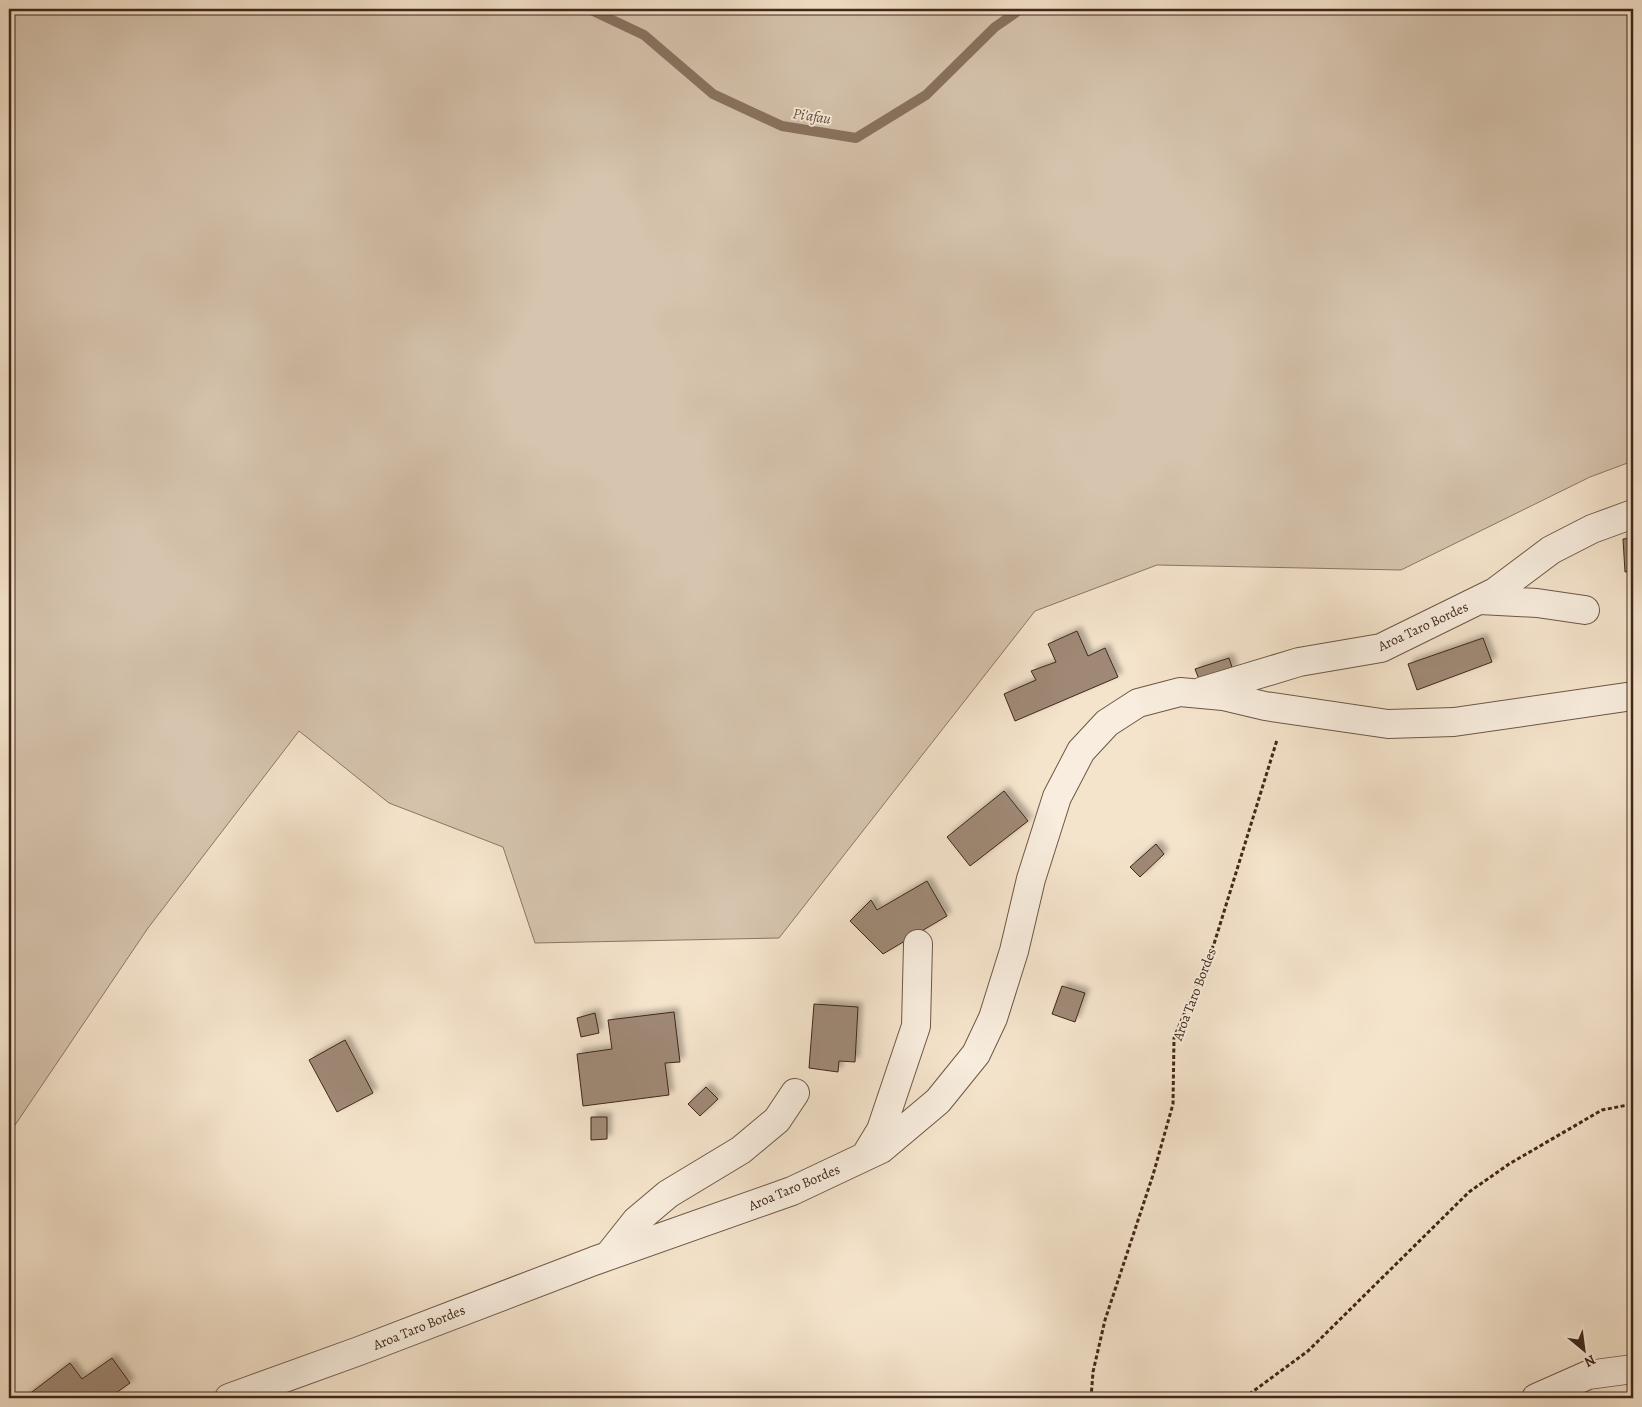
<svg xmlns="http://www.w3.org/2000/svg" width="1642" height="1407" font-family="Alegreya,serif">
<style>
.green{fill:#d6c4ae;stroke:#8c7664}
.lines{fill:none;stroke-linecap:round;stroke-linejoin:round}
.stream{stroke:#887260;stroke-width:10}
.building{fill:#9f8976;stroke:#412719;filter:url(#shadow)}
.minor-casing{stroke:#6e5646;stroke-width:30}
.path{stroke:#412719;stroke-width:3;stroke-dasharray:4 2.5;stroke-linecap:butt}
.minor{stroke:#f8edde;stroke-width:28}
.labels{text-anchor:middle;stroke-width:4;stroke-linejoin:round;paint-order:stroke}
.street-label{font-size:14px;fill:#412719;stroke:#f8edde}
.water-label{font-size:15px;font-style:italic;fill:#654c3c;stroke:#f8edde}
</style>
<defs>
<filter id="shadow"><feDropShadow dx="4.5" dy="-4.5" stdDeviation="2.5" flood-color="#0004"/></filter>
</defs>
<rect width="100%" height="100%" fill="#f5e4cc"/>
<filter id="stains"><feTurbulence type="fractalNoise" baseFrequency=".004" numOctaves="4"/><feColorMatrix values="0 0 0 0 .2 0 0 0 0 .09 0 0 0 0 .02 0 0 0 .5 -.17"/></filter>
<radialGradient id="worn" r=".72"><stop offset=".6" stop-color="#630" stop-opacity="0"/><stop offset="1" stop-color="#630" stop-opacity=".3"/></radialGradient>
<path class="green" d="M9 9H1633V461L1590 477 1401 570 1157 565 1035 611 779 938 535 943 503 847 389 803 299 731 148 928 9 1134Z"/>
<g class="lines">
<path class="stream" d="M589 9 644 35 713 94 782 126 856 138 926 95 995 27 1021 9"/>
</g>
<path class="building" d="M1633 538V571L1625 572 1623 539Z
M1077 631 1088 656 1105 648 1118 677 1015 721 1004 694 1036 680 1031 671 1056 662 1048 644Z
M1483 638 1492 662 1417 690 1408 664Z
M1229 658 1233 670 1200 682 1195 669Z
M1004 791 1028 821 970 866 947 837Z
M1156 844 1164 854 1140 877 1130 867Z
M927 881 947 916 883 954 850 921 871 900 877 910Z
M1062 986 1085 993 1075 1022 1052 1014Z
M814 1004 858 1007 855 1062 839 1061 838 1072 809 1068Z
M674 1012 680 1062 665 1063 669 1095 583 1106 577 1054 612 1049 608 1020Z
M595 1013 599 1033 581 1037 577 1018Z
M345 1040 373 1093 337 1112 309 1060Z
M706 1087 718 1099 700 1116 688 1104Z
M591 1117H607V1139L591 1140Z
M112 1358 130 1383 109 1398H24L70 1363 82 1379Z"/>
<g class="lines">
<defs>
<path id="minor" d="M1480 600 1537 603 1585 610
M1203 691 1299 662 1381 648 1495 592 1551 550 1592 529 1633 514
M867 1153 881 1130 916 1026 918 944
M609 1255 636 1221 668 1194 741 1150 777 1120 795 1093
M229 1398 359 1351 594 1261 792 1191 881 1149 938 1101 976 1054 993 1018 1014 951 1031 879 1057 797 1081 751 1107 723 1138 703 1180 692 1223 696 1265 706 1388 724 1454 722 1633 696
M1536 1398 1588 1375 1633 1369"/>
</defs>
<use href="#minor" class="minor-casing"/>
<path class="path" d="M1091 1398 1093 1372 1105 1320 1153 1175 1173 1104 1174 1038 1214 944 1277 740
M1244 1398 1308 1351 1469 1192 1509 1164 1602 1110 1633 1104
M1490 1398 1503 1394 1505 1395"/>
<use href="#minor" class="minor"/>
</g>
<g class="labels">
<g class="street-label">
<text transform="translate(1423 626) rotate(-25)" y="5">Aroa Taro Bordes</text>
<text transform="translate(1194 994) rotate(-69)" y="5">Aroa Taro Bordes</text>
<text transform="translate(794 1187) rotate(-23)" y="5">Aroa Taro Bordes</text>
<text transform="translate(419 1327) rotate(-22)" y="5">Aroa Taro Bordes</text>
</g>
<g class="water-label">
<text transform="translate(812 116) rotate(9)" y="5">Pi'afau</text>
</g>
</g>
<rect width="1642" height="1407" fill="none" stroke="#f5e4cc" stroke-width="30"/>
<rect x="10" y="10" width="1622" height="1387" fill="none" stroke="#412719" stroke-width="2.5"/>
<rect x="15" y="15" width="1612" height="1377" fill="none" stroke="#412719"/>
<g transform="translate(1584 1350) rotate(151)" stroke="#f8edde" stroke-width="4" paint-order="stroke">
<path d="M0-4L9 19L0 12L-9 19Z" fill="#412719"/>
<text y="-8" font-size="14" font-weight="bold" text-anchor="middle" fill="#412719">N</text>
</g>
<rect width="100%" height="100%" filter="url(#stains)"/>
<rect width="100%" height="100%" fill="url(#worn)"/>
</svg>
